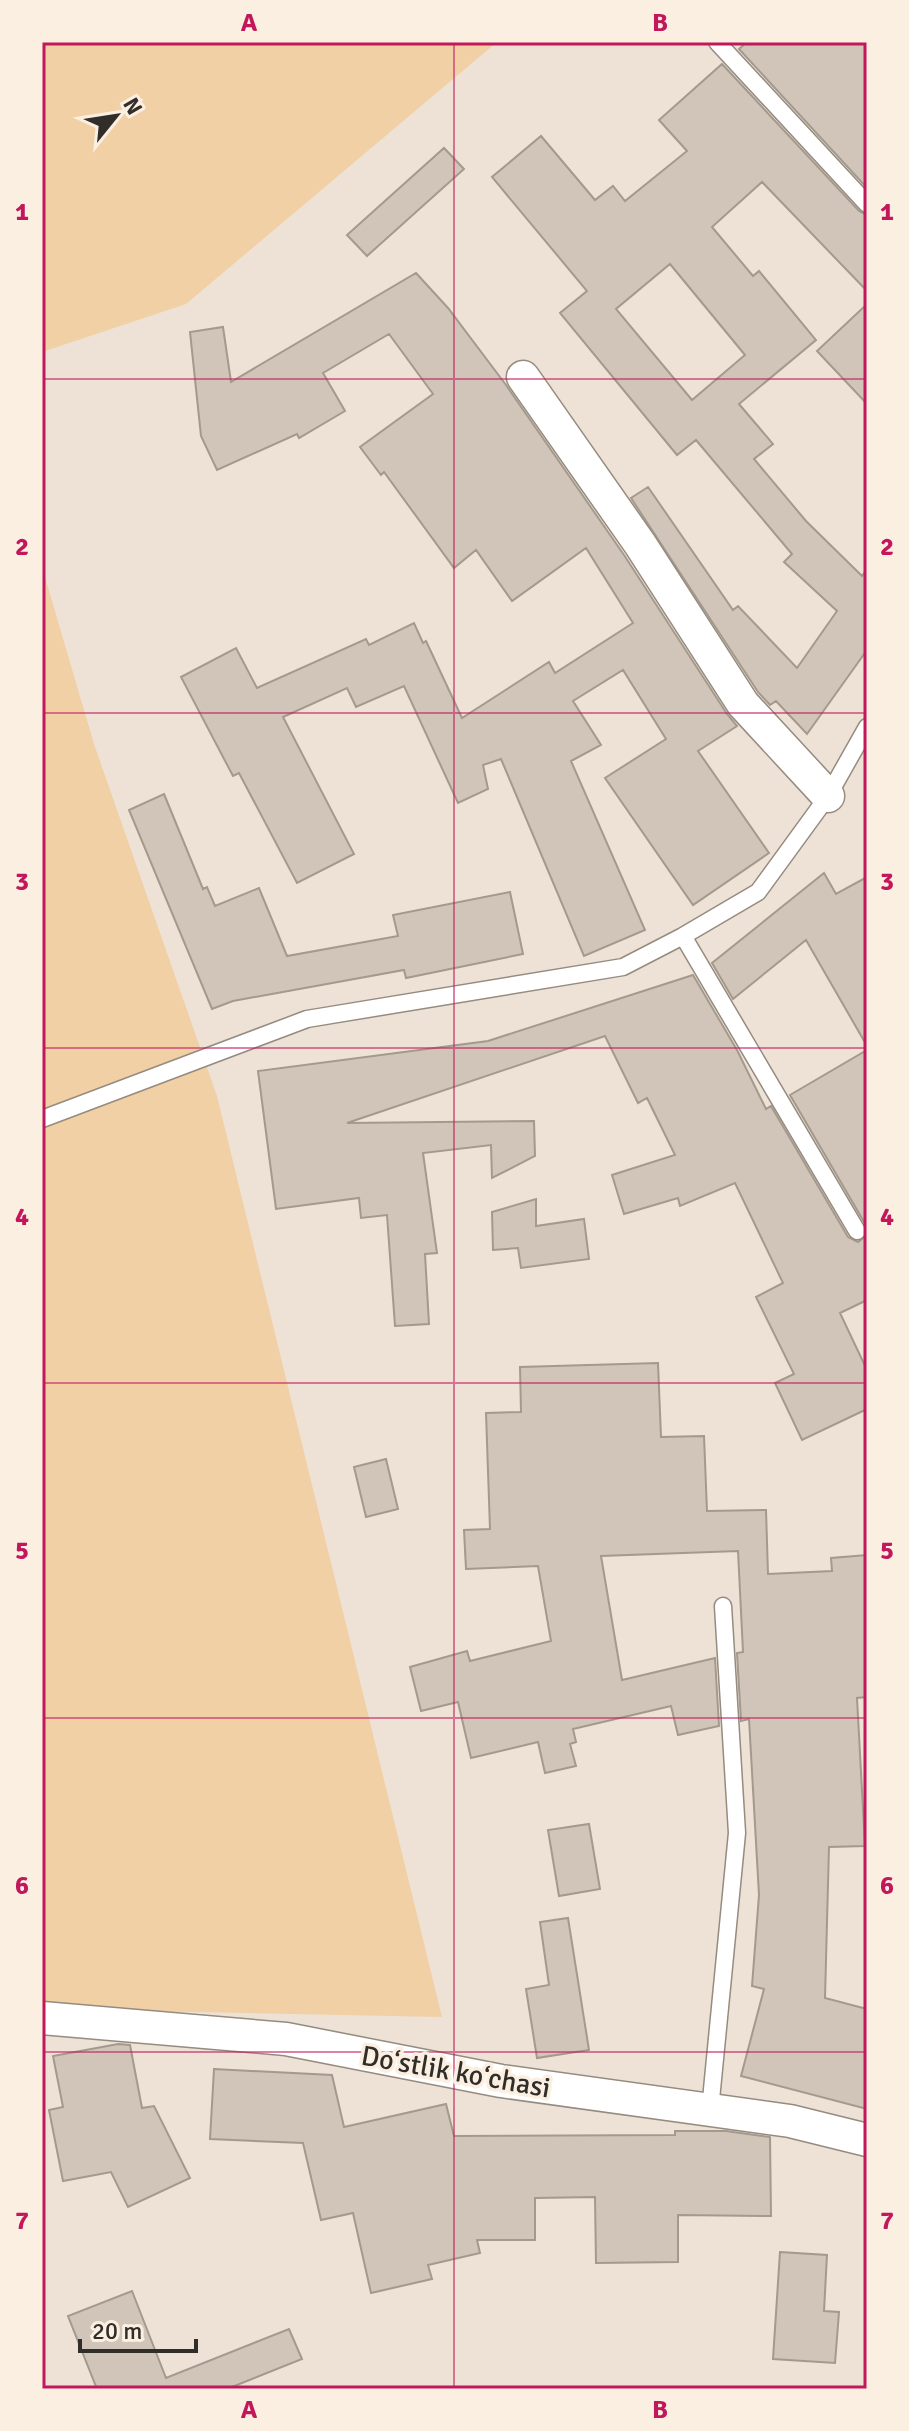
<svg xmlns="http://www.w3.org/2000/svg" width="909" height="2431" font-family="Signika,sans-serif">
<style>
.green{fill:#f2d0a6}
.building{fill:#d0c5b8;stroke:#a4998d;stroke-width:2;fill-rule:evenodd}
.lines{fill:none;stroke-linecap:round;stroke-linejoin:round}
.lane-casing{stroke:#958b7f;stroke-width:19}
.street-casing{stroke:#958b7f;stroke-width:35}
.lane{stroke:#fff;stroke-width:16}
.street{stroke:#fff;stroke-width:32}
.grid{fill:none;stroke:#c2185b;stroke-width:2;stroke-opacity:0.55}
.labels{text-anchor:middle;stroke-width:7;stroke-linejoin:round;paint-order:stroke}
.street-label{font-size:28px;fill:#312d28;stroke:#fbefe2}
.neatline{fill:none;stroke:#c2185b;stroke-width:3}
.grid-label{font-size:26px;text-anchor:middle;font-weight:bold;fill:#c2185b}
</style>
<rect width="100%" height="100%" fill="#ede2d5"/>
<path class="green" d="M42 42H497L186 304 42 352Z
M42 567 94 744 217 1096 442 2017 42 2009Z"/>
<path class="building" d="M747 42H867V188L739 49Z
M722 64 859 211 867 215V291L762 182 712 227 753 276 759 271 816 340 739 404 773 444 754 459 806 521 862 576 867 569V650L807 734 776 701 770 705 758 692 631 498 648 487 733 610 738 606 797 668 837 611 784 562 792 554 696 440 677 455 560 313 587 291 492 177 541 136 595 200 613 186 625 201 687 151 659 120ZM670 264 745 355 692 400 616 309Z
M444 148 464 169 367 256 347 235Z
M416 273 448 308 506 385 624 555 727 714 737 726 698 751 769 853 693 905 605 778 666 739 623 670 573 701 601 745 571 761 645 930 584 956 501 759 483 765 488 789 458 803 404 686 356 707 347 688 283 717 354 854 297 883 239 773 233 776 181 677 236 648 257 688 366 639 369 645 414 623 423 643 426 641 462 718 549 662 555 673 633 623 586 548 512 601 476 550 454 568 384 472 381 475 360 447 433 394 389 334 323 373 345 411 299 438 297 434 217 470 201 436 190 332 223 327 231 382Z
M867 304V404L817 351Z
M164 794 203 889 207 887 215 906 259 888 287 956 398 936 393 915 510 892 523 954 406 978 404 970 233 1001 212 1009 129 810Z
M824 873 836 894 867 877V1046L806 940 733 999 712 963Z
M693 975 737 1050 766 1109 771 1106 848 1237 858 1242 867 1235V1300L840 1313 867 1370V1409L802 1440 775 1383 794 1374 756 1297 783 1283 735 1183 680 1206 678 1198 624 1214 612 1175 675 1155 647 1098 638 1103 605 1036 347 1123 534 1121 535 1156 492 1178 491 1145 423 1153 437 1253 425 1254 429 1324 395 1326 387 1215 361 1218 359 1198 276 1209 258 1071 488 1041Z
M867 1050V1227L790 1095Z
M536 1199V1226L584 1219 589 1259 521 1268 518 1248 493 1250 492 1212Z
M658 1363 661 1437 704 1436 707 1511 766 1510 768 1574 832 1571 831 1558 867 1555V1697L857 1698 865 1846 829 1847 825 1998 867 2009V2109L741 2076 764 1989 752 1986 759 1895 749 1719 741 1721 737 1653 743 1652 738 1551 601 1556 622 1680 715 1658 719 1726 678 1735 671 1706 573 1729 576 1742 570 1744 576 1766 545 1773 538 1742 471 1758 458 1702 421 1711 410 1667 467 1651 470 1661 551 1641 538 1566 466 1569 464 1530 490 1529 486 1413 521 1412 520 1367Z
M386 1459 398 1509 366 1517 354 1467Z
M589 1824 600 1889 559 1896 548 1830Z
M568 1918 589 2050 537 2058 526 1989 549 1985 540 1922Z
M118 2044 130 2045 142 2108 154 2106 190 2178 128 2207 111 2172 63 2181 49 2110 63 2107 53 2056Z
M214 2069 332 2075 344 2127 446 2104 454 2136 675 2135V2131H726L770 2137 771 2216 678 2215V2262L596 2263 595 2197 535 2198V2240H477L480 2253 428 2265 432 2279 371 2293 353 2213 321 2220 303 2143 210 2139Z
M780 2252 827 2255 824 2311 839 2312 835 2363 773 2359Z
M132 2291 166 2378 289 2329 302 2359 227 2389H97L68 2316Z"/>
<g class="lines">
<defs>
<path id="lane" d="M717 42 867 204
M683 936 857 1231
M42 1119 307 1019 623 967 683 936 758 892 828 796 867 727
M710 2110 737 1833 723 1606"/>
<path id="street" d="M523 377 640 544 743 704 828 796
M42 2018 286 2039 501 2081 790 2121 867 2140"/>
</defs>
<use href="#lane" class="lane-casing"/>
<use href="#street" class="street-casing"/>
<use href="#lane" class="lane"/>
<use href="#street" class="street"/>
</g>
<path class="grid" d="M454 42V2389M42 379H867M42 713H867M42 1048H867M42 1383H867M42 1718H867M42 2052H867"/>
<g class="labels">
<g class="street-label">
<text transform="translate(456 2071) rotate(10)" y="10">Doʻstlik koʻchasi</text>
</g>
</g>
<rect width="909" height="2431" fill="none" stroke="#fbefe2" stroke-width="88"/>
<g transform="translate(116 116) rotate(60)" stroke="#fbefe2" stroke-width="6" paint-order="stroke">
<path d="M0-6L14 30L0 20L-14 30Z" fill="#312d28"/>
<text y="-12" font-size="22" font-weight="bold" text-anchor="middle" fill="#312d28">N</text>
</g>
<path d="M80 2339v12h116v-12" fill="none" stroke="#312d28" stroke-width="4"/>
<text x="92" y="2339" font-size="24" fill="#312d28" stroke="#fbefe2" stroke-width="6" paint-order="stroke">20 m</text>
<rect x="44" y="44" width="821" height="2343" class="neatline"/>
<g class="grid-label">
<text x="249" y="31">A</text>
<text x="660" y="31">B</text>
<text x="22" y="220">1</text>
<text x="887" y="220">1</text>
<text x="22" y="555">2</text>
<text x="887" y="555">2</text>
<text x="22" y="890">3</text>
<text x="887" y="890">3</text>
<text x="22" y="1225">4</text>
<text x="887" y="1225">4</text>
<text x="22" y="1559">5</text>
<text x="887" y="1559">5</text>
<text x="22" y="1894">6</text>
<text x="887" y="1894">6</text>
<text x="22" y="2229">7</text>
<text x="887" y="2229">7</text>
<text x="249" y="2418">A</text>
<text x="660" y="2418">B</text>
</g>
</svg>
